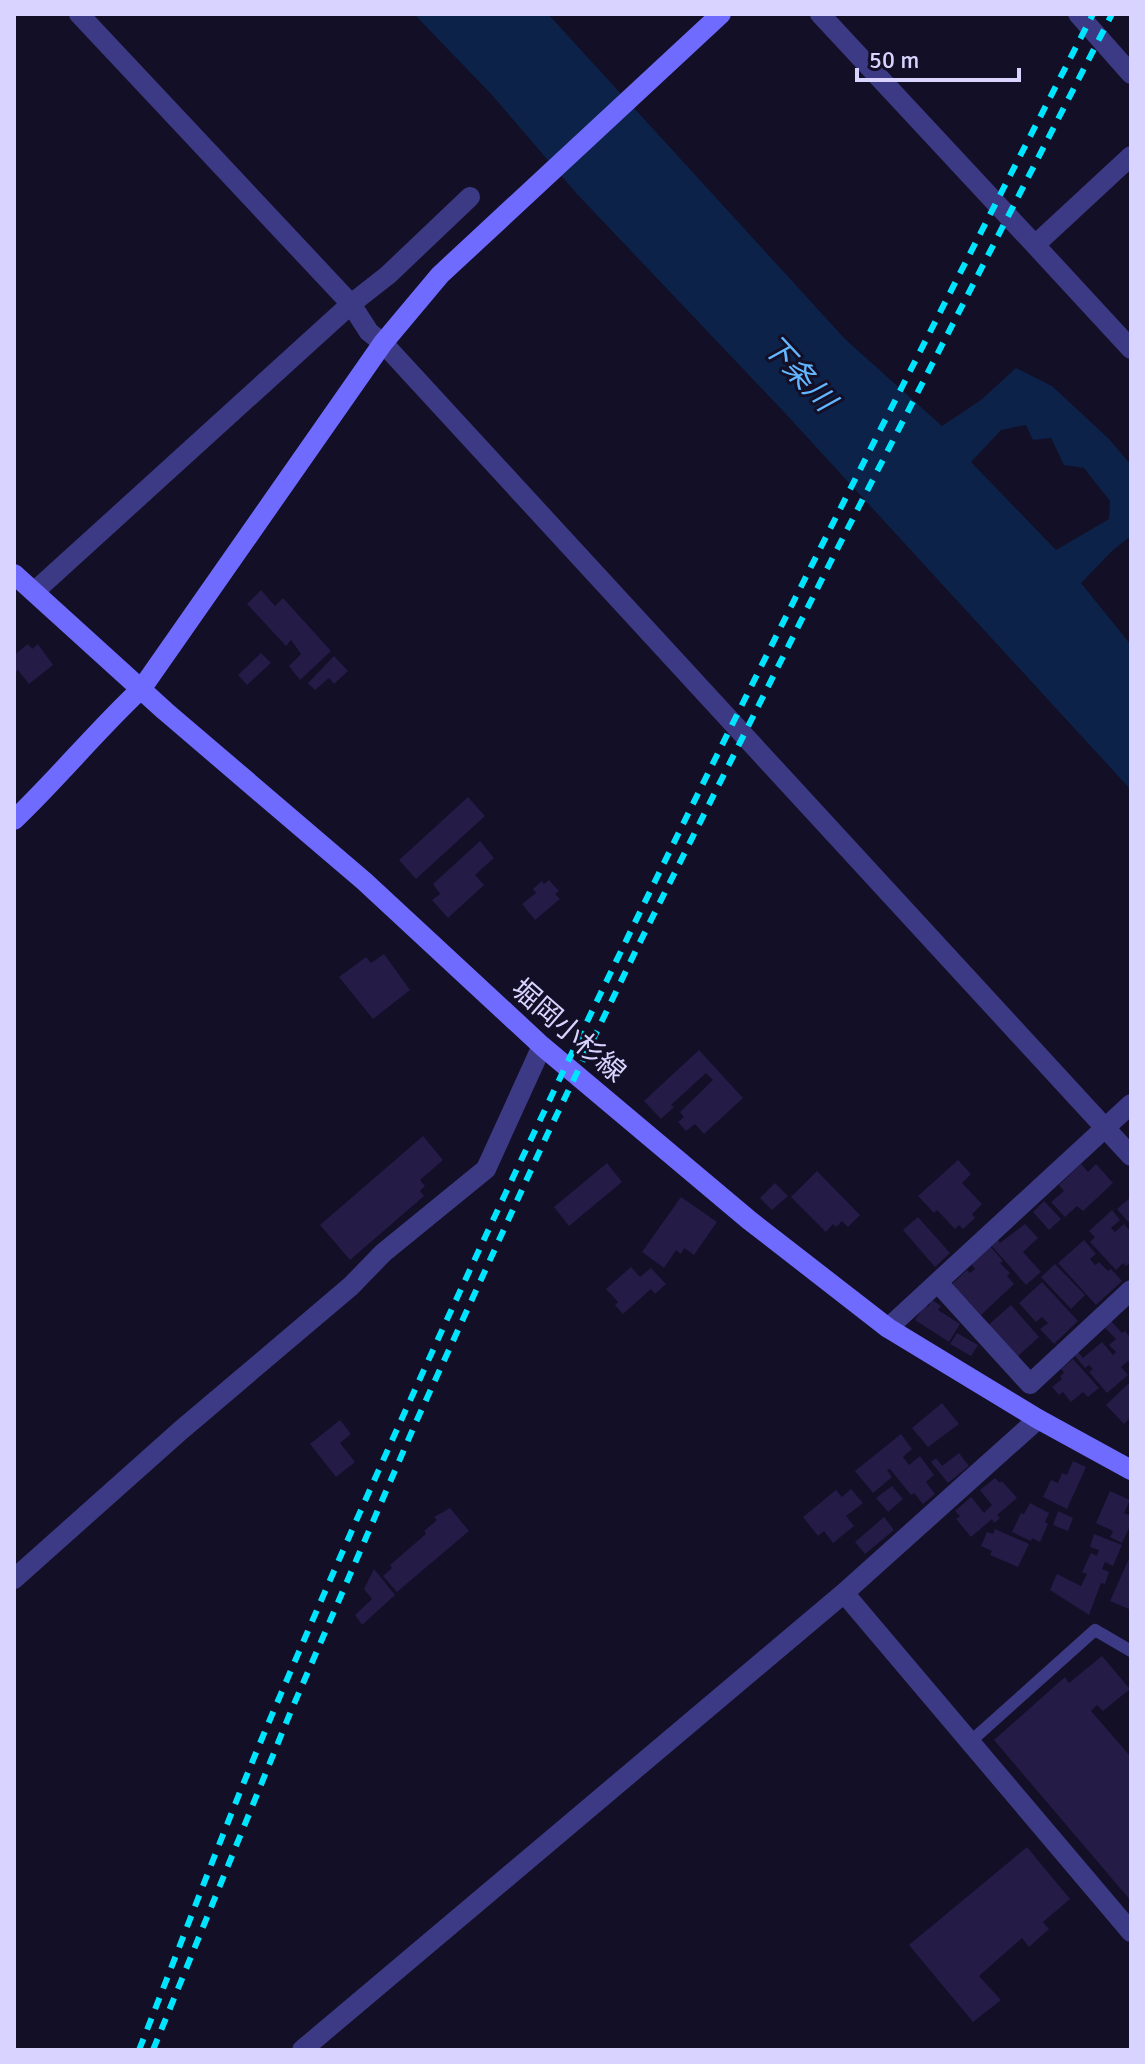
<svg xmlns="http://www.w3.org/2000/svg" width="1145" height="2064" font-family="Signika,'Noto Sans JP',sans-serif">
<style>
.water{fill:#0c2248;fill-rule:evenodd}
.building{fill:#241b47}
.lines{fill:none;stroke-linecap:round;stroke-linejoin:round}
.lane{stroke:#3d3a85;stroke-width:12}
.street{stroke:#3d3a85;stroke-width:20}
.secondary{stroke:#6f6bff;stroke-width:20}
.rail{stroke:#00e5ff;stroke-width:6;stroke-dasharray:12 10;stroke-linecap:butt}
.labels{text-anchor:middle;stroke-width:6;stroke-linejoin:round;paint-order:stroke}
.street-label{font-size:28px;fill:#d9d4ff;stroke:#130f26}
.water-label{font-size:30px;font-style:italic;fill:#62b6ff;stroke:#130f26}
</style>
<rect width="100%" height="100%" fill="#130f26"/>
<path class="water" d="M414 14H548L846 340 942 426 981 400 1016 368 1052 386 1109 439 1131 465V536L1113 550 1081 583 1131 645V790L784 412 577 194 492 95ZM1026 425 1033 440 1051 438 1064 465 1084 468 1110 501 1109 519 1056 550 971 462 1001 430Z"/>
<path class="building" d="M261 590 275 606 283 598 331 651 300 680 289 666 301 654 291 640 286 646 247 604Z
M28 644 32 649 38 644 53 665 29 684 18 670 14 674V655Z
M261 653 271 663 247 685 238 675Z
M334 656 348 671 334 684 329 678 315 690 308 683Z
M468 797 485 816 416 879 399 860Z
M480 841 494 858 475 875 484 885 448 918 432 900 440 894 433 884Z
M549 880 559 891 555 894 560 899 535 920 522 904 536 893 533 889 542 881 544 884Z
M384 954 410 990 373 1019 339 977 366 957 371 963Z
M699 1050 743 1098 704 1134 695 1124 686 1131 678 1122 684 1117 680 1112 713 1080 706 1073 671 1105 674 1107 661 1119 644 1101Z
M423 1136 443 1160 420 1180 425 1186 420 1191 424 1196 350 1260 320 1225Z
M958 1160 971 1174 962 1183 982 1204 972 1214 975 1218 963 1229 959 1225 955 1229 937 1210 934 1213 918 1196Z
M607 1163 622 1182 569 1226 554 1207Z
M1081 1164 1088 1172 1096 1164 1113 1183 1083 1211 1077 1206 1065 1217 1051 1202 1064 1191 1059 1185Z
M817 1171 860 1215 848 1227 842 1221 836 1227 833 1224 826 1232 791 1197Z
M775 1183 788 1196 772 1210 760 1198Z
M681 1197 717 1222 694 1255 684 1248 681 1254 676 1250 664 1268 642 1252Z
M1131 1197V1225L1117 1209Z
M1044 1201 1061 1219 1049 1230 1033 1212Z
M1112 1210 1120 1220 1111 1228 1115 1232 1124 1224 1131 1232V1262L1126 1266 1123 1263 1116 1270 1090 1242 1095 1237 1089 1231Z
M918 1217 950 1253 935 1267 903 1230Z
M1025 1224 1038 1238 1023 1252 1041 1272 1026 1285 991 1245 997 1239 1000 1243Z
M1084 1240 1096 1254 1090 1259 1095 1265 1099 1262 1108 1271 1111 1269 1122 1281 1096 1305 1058 1263Z
M990 1246 1003 1261 1000 1263 1010 1273 1007 1276 1014 1284 981 1315 968 1301 965 1304 949 1287 967 1270 970 1273 975 1269 971 1264Z
M1055 1264 1085 1295 1071 1309 1041 1277Z
M631 1267 640 1277 651 1268 666 1284 655 1294 651 1289 623 1314 615 1305 618 1302 606 1289Z
M1042 1282 1078 1321 1054 1344 1040 1329 1048 1323 1042 1317 1036 1322 1019 1303Z
M932 1300 941 1306 938 1310 960 1324 949 1342 915 1320 925 1305 928 1307Z
M1011 1305 1039 1337 1015 1359 986 1327Z
M1111 1321 1122 1333 1125 1331 1131 1338V1365L1128 1361 1121 1367 1128 1375 1107 1393 1089 1372 1093 1369 1089 1365 1085 1368 1074 1355 1078 1352 1083 1358 1102 1342 1113 1355 1116 1352 1109 1345 1116 1339 1104 1327Z
M957 1333 978 1345 971 1356 950 1344Z
M1073 1359 1099 1388 1088 1397 1083 1392 1071 1402 1063 1392 1059 1395 1052 1387 1062 1379 1060 1376 1064 1373 1061 1369Z
M1131 1381V1417L1124 1424 1106 1405Z
M942 1403 959 1424 928 1447 912 1428Z
M340 1420 351 1434 340 1443 355 1462 336 1477 310 1444Z
M901 1434 912 1449 903 1457 909 1465 920 1456 934 1475 926 1482 935 1494 923 1504 914 1493 911 1495 890 1469 887 1470 892 1477 873 1493 855 1471Z
M959 1453 969 1466 948 1483 931 1462 936 1458 942 1466Z
M1073 1461 1086 1467 1067 1509 1043 1497 1051 1480 1058 1483 1062 1473 1067 1475Z
M995 1478 1000 1483 1002 1481 1017 1498 997 1515 1000 1518 994 1523 992 1519 971 1537 956 1519 960 1516 955 1511 971 1497 984 1513 992 1505 980 1490Z
M892 1486 903 1499 888 1512 876 1498Z
M851 1489 863 1503 846 1516 854 1526 833 1543 824 1531 818 1536 803 1517 836 1490 842 1497Z
M1110 1491 1130 1500 1124 1513 1131 1516V1524L1122 1543 1110 1537 1113 1531 1096 1523Z
M1030 1503 1049 1513 1045 1522 1048 1524 1040 1542 1032 1538 1031 1541 1012 1532 1021 1513 1024 1514Z
M450 1508 469 1531 397 1592 383 1576 392 1568 390 1565 426 1534 424 1531 437 1520 434 1517Z
M1058 1511 1073 1518 1068 1531 1053 1525Z
M884 1517 894 1530 865 1554 855 1542Z
M995 1529 1029 1544 1018 1567 990 1555 992 1551 981 1546 987 1532 993 1534Z
M1094 1534 1122 1545 1113 1566 1105 1562 1102 1569 1109 1572 1105 1584 1101 1583 1089 1615 1050 1590 1057 1574 1081 1586 1087 1574 1082 1572 1091 1553 1097 1556 1099 1550 1090 1547Z
M1131 1554V1604L1129 1609 1110 1601Z
M374 1569 395 1595 362 1625 355 1615 372 1599 364 1589Z
M1102 1656 1130 1689 1103 1711 1097 1705 1091 1711 1131 1757V1901L994 1740 1065 1677 1069 1683Z
M1027 1847 1070 1899 1043 1922 1049 1929 1029 1947 1022 1938 979 1976 1001 2000 973 2022 909 1945Z"/>
<g class="lines">
<path class="lane" d="M970 1742 1095 1630 1131 1651"/>
<path class="street" d="M79 14 351 304 369 332 383 343 1131 1156
M820 14 1035 245
M1078 14 1131 74
M1131 156 1035 245 1131 349
M34 592 351 304 388 275 470 197
M938 1283 1030 1384 1131 1290
M888 1328 1131 1104
M14 1579 180 1431 351 1286 383 1253 486 1169 542 1046
M844 1593 1131 1932
M302 2050 844 1593 1038 1419"/>
<path class="secondary" d="M14 574 165 711 364 881 542 1046 749 1220 888 1328 1038 1419 1131 1470
M14 820C59 777 97 730 142 688L383 343 440 275 721 14"/>
<path class="rail" d="M139 2050C185 1934 228 1817 277 1703 522 1128 807 570 1093 14
M153 2050 291 1711 416 1422 547 1135 639 944 830 563 1112 14"/>
</g>
<g class="labels">
<g class="street-label">
<text transform="translate(569 1030) rotate(41)" y="10">堀岡小杉線</text>
</g>
<g class="water-label">
<text transform="translate(799 373) rotate(47)" y="10">下条川</text>
</g>
</g>
<rect width="1145" height="2064" fill="none" stroke="#d9d4ff" stroke-width="32"/>
<path d="M857 68v12h162v-12" fill="none" stroke="#d9d4ff" stroke-width="4"/>
<text x="869" y="68" font-size="24" fill="#d9d4ff" stroke="#130f26" stroke-width="6" paint-order="stroke">50 m</text>
</svg>
